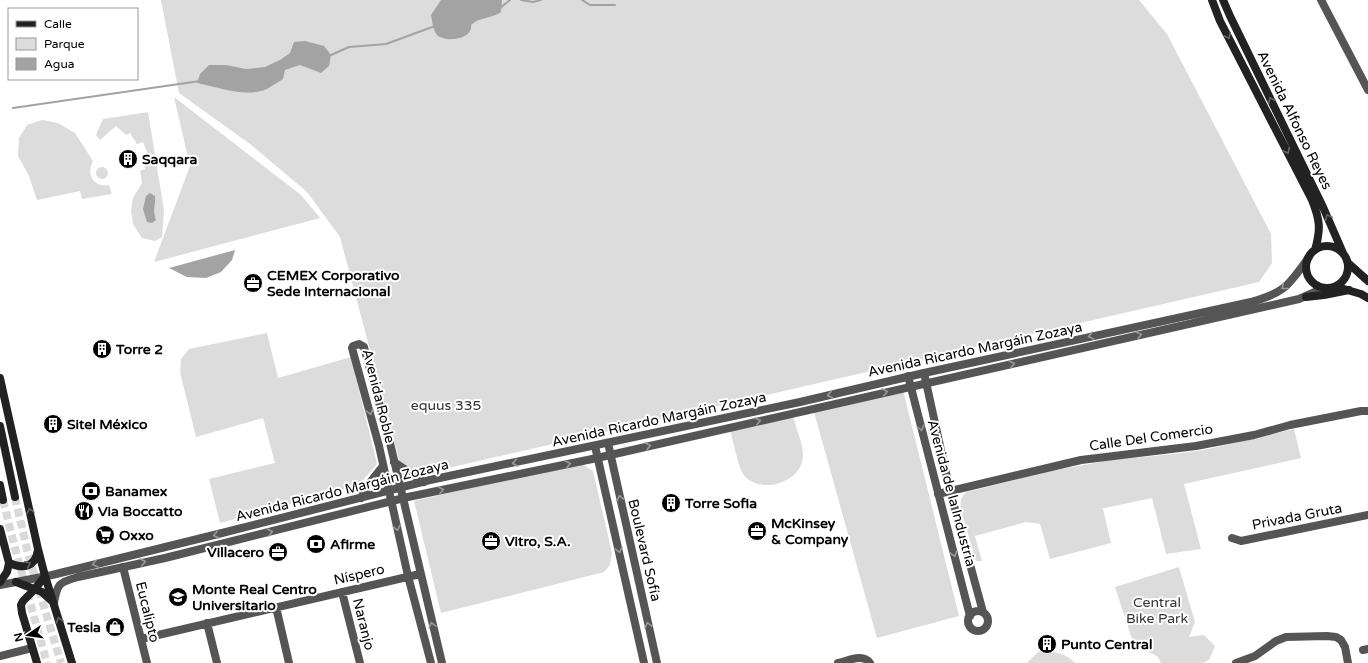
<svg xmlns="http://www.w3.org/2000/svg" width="1368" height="663" font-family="'Varela Round',sans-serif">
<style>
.green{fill:#dcdcdc}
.water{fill:#a3a3a3}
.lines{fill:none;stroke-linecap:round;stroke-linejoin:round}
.stream{stroke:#a3a3a3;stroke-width:2}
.secondary-tunnel{stroke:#d9d9d9;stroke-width:8;stroke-dasharray:8 4;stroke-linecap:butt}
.minor{stroke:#555;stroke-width:8}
.tertiary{stroke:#555;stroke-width:8}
.secondary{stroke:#222;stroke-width:8}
.oneway{stroke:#646464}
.oneway2{stroke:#999}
.labels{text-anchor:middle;stroke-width:4;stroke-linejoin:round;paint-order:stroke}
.street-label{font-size:14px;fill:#000;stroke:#fff}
.poi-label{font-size:14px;font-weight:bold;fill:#000;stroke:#fff;text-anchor:start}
.park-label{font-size:14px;fill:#333;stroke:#fff}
</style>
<rect width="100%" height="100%" fill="#fff"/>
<path class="green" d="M161 0H1139L1167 34 1271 234 1272 263 1259 282 404 478 340 237 307 192 250 144 179 93Z
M174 97 301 195 320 218 154 262 190 166Z
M148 112 164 210 162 237 155 241 142 238 133 224 131 211 133 198 142 183 140 171 145 169 143 155 147 152 143 142 137 144 130 133 126 135 116 126 100 140 96 135 103 119Z
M42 120 58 123 75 133 93 161C86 174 93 188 109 185L112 194 82 199 80 191 37 200 29 176 18 156 19 138 27 125Z
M96 173a6 6 0 1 1 12 0a6 6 0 1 1-12 0Z
M267 333 278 378 351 357 377 464 359 485 220 523 209 479 275 463 263 418 196 437 180 372 181 359 189 349Z
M903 390 959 616 877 638 814 412Z
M793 416C795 425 804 447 803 455 803 483 759 496 743 474 739 468 732 438 730 429Z
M1294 429 1301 458 1184 484 1201 549 1166 554 1152 498 1100 509H1103L1111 543 1050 559 1040 524 1026 522 975 536 982 561H976L961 510C960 502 960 497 967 492L1051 471 1111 460 1174 454 1204 450Z
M579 462 593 471 612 553 610 565 604 572 441 613 414 501Z
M1179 567 1195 622 1189 637 1204 635 1215 646 1209 660 1203 663H1161L1158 657 1133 642 1115 587Z
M1044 651C1056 651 1066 654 1075 663H1027L1038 652Z"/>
<path class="water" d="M441 0H502L501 12C491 19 479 17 471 25 473 40 446 42 438 36 433 31 432 21 431 15Z
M305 41 324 46 331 55 329 66 321 73 300 65 285 70 283 79C278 82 272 86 267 89 245 98 218 87 197 83L200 74 209 65H226L246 69 265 67 280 60 290 53 294 42Z
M150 193 155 196C156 206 152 208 156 220L152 223 147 222 143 209 146 196Z
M235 250 232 260 221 272 206 278 187 277 169 268Z"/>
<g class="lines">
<path class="stream" d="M521 0 533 2 541 0
M582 0 590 5H615
M500 8 510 0
M328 55H331L349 47 386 44 435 26
M13 108 200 81"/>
<path class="secondary-tunnel" d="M15 497 28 554 61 663
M3 500 17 556 47 663"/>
<path class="minor" d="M1321 0 1368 90
M924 373 950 491 983 612
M908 376 970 616
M608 443 657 663
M595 446 644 663
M938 494 1081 460 1196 446 1254 435 1290 425 1361 411H1368
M1232 538 1241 541 1368 515
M123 567 147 663
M342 592 360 663
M276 607 289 663
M968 621a10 10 0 1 1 20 0a10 10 0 1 1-20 0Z
M207 623 217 663
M141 639 420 574
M1363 650 1368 649
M0 656 32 648
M431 663 408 576 379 446 352 348 353 346 359 344 364 347 390 443 442 663
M838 663C848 661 863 653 870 663
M1236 663 1255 656 1276 641 1286 637 1327 636 1336 637 1341 640 1345 647 1348 663"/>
<path class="tertiary" d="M394 462 424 482
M361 498 368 485 383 466
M0 585 52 575 218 534 430 480 800 402 924 373 1251 302C1285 293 1289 285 1309 257
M54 603C57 584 59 582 78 577L165 558 408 497 597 458 1299 299 1324 288"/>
<path class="secondary" d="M1212 0 1220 21 1312 200C1320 220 1321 229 1315 250
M1223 0 1230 16 1323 207 1343 253
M1306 267a21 21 0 1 1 42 0a21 21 0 1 1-42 0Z
M1348 263 1368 281
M1344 289 1361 294 1368 298
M1306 297 1324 295 1349 290
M0 378 38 549 45 576 72 663
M0 426 15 497
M0 485 3 500
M0 529 9 563 7 572 0 582
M9 563C23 569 35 568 38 550
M16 582 42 592 53 602
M37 663 22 613 21 605 23 601 35 589 45 576"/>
</g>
<defs><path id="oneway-chevron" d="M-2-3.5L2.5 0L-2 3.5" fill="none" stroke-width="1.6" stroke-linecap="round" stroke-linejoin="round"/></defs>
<g class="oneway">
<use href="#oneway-chevron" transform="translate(1228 36) rotate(63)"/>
<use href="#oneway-chevron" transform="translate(1271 100) rotate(-116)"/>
<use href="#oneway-chevron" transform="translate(1287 151) rotate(63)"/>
<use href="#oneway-chevron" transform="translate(1328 217) rotate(-115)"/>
<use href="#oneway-chevron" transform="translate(30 511) rotate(-103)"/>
<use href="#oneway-chevron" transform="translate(28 564) rotate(-25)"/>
<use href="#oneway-chevron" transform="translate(59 620) rotate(-107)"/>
</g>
<g class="oneway2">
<use href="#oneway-chevron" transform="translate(1284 287) rotate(142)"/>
<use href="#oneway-chevron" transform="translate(1139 335) rotate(-13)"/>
<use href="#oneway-chevron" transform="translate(1091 336) rotate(168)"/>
<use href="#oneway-chevron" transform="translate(1012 364) rotate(-13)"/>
<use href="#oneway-chevron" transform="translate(885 392) rotate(-13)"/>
<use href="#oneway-chevron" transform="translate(830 395) rotate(167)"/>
<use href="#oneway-chevron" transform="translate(370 412) rotate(75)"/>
<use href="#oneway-chevron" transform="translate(758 421) rotate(-13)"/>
<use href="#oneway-chevron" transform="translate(921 428) rotate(76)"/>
<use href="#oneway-chevron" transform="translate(648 446) rotate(-13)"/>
<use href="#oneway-chevron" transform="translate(515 463) rotate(168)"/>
<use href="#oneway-chevron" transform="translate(568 464) rotate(-12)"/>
<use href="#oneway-chevron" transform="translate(441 490) rotate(-12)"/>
<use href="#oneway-chevron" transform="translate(620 498) rotate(-103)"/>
<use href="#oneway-chevron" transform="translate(397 528) rotate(77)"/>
<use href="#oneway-chevron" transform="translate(270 532) rotate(-14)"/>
<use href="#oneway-chevron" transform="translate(216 535) rotate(167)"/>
<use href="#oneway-chevron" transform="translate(619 550) rotate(77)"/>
<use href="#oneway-chevron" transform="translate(954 554) rotate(75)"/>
<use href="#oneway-chevron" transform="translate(143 562) rotate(-12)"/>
<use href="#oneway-chevron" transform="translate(95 564) rotate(166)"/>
<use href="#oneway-chevron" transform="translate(432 625) rotate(-104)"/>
<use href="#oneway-chevron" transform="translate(648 625) rotate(-103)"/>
</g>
<defs>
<symbol id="building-disc" viewBox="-11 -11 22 22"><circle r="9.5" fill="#000" stroke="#fff"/><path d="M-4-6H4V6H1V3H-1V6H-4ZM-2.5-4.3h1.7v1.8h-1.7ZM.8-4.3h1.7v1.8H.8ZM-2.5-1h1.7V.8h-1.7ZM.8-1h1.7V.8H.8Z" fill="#fff"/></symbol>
<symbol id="office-disc" viewBox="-11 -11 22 22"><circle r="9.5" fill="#000" stroke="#fff"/><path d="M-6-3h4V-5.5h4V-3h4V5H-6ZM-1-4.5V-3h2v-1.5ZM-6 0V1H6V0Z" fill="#fff"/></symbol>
<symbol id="bank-disc" viewBox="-11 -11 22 22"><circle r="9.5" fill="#000" stroke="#fff"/><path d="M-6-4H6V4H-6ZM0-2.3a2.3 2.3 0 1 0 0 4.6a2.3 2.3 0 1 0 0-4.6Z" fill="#fff"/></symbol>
<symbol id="restaurant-disc" viewBox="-11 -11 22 22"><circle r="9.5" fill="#000" stroke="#fff"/><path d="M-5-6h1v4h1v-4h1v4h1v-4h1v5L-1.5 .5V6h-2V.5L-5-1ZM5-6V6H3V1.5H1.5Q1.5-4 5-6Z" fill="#fff"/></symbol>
<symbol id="supermarket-disc" viewBox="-11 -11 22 22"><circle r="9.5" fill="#000" stroke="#fff"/><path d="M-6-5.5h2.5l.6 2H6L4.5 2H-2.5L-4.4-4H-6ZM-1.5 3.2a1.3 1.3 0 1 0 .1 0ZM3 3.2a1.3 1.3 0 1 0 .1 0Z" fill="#fff"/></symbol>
<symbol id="university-disc" viewBox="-11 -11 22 22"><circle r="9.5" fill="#000" stroke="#fff"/><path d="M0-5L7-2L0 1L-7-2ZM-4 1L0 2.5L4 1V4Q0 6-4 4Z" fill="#fff"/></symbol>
<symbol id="shop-disc" viewBox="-11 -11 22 22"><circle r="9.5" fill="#000" stroke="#fff"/><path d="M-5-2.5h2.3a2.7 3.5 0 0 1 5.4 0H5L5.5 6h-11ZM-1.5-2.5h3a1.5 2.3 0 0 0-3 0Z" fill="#fff"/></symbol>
</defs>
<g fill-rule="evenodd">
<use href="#building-disc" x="117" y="148" width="22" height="22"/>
<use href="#office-disc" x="242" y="272" width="22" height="22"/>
<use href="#building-disc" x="91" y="338" width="22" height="22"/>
<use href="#building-disc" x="42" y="413" width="22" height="22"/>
<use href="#bank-disc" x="80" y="480" width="22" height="22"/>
<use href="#building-disc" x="660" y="492" width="22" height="22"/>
<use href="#restaurant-disc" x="73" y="500" width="22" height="22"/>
<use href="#office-disc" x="746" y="520" width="22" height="22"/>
<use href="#supermarket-disc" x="94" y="524" width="22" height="22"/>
<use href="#office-disc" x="480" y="530" width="22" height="22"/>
<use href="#bank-disc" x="305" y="533" width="22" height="22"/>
<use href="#office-disc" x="267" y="541" width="22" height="22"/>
<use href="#university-disc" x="167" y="586" width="22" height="22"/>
<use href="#shop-disc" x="104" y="616" width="22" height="22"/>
<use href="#building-disc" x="1036" y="633" width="22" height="22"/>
</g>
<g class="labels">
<g class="street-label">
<text transform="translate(1295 120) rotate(64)" y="5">Avenida Alfonso Reyes</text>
<text transform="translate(975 349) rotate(-12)" y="5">Avenida Ricardo Margáin Zozaya</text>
<text transform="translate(379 396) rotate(76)" y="5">Avenida Roble</text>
<text transform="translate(659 419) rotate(-12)" y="5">Avenida Ricardo Margáin Zozaya</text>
<text transform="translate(1151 437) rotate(-8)" y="5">Calle Del Comercio</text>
<text transform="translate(342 490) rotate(-14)" y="5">Avenida Ricardo Margáin Zozaya</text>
<text transform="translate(952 493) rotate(75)" y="5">Avenida de la Industria</text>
<text transform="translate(1297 516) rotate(-11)" y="5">Privada Gruta</text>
<text transform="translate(645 550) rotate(77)" y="5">Boulevard Sofía</text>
<text transform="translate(359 574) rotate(-13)" y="5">Níspero</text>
<text transform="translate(148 612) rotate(76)" y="5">Eucalipto</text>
<text transform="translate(364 624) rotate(76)" y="5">Naranjo</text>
</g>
<g class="poi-label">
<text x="142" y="164">Saqqara</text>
<text x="267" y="280">CEMEX Corporativo<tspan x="267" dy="16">Sede Internacional</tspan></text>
<text x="116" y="354">Torre 2</text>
<text x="67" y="429">Sitel México</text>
<text x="105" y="496">Banamex</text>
<text x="685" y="508">Torre Sofia</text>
<text x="98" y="516">Via Boccatto</text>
<text x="771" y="528">McKinsey<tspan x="771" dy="16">&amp; Company</tspan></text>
<text x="119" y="540">Oxxo</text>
<text x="505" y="546">Vitro, S.A.</text>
<text x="330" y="549">Afirme</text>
<text x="264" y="557" text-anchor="end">Villacero</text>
<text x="192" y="594">Monte Real Centro<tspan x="192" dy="16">Universitario</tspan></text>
<text x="101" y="632" text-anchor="end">Tesla</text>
<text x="1061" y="649">Punto Central</text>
</g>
<g class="park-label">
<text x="446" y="410">equus 335</text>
<text x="1157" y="607">Central<tspan x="1157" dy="16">Bike Park</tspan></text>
</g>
</g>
<rect x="8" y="8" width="130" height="72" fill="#ffffff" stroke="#999999"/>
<rect x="16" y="21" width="20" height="6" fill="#222222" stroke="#999999"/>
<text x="44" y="28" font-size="12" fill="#000000">Calle</text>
<rect x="16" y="38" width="20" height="12" fill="#dcdcdc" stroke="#999999"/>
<text x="44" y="48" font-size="12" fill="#000000">Parque</text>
<rect x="16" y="58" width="20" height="12" fill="#a3a3a3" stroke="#999999"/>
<text x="44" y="68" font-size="12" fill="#000000">Agua</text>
<g transform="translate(28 635) rotate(257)" stroke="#ffffff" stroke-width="3" paint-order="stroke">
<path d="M0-3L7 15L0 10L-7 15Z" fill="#000000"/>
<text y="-6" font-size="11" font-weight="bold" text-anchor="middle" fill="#000000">N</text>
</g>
</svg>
